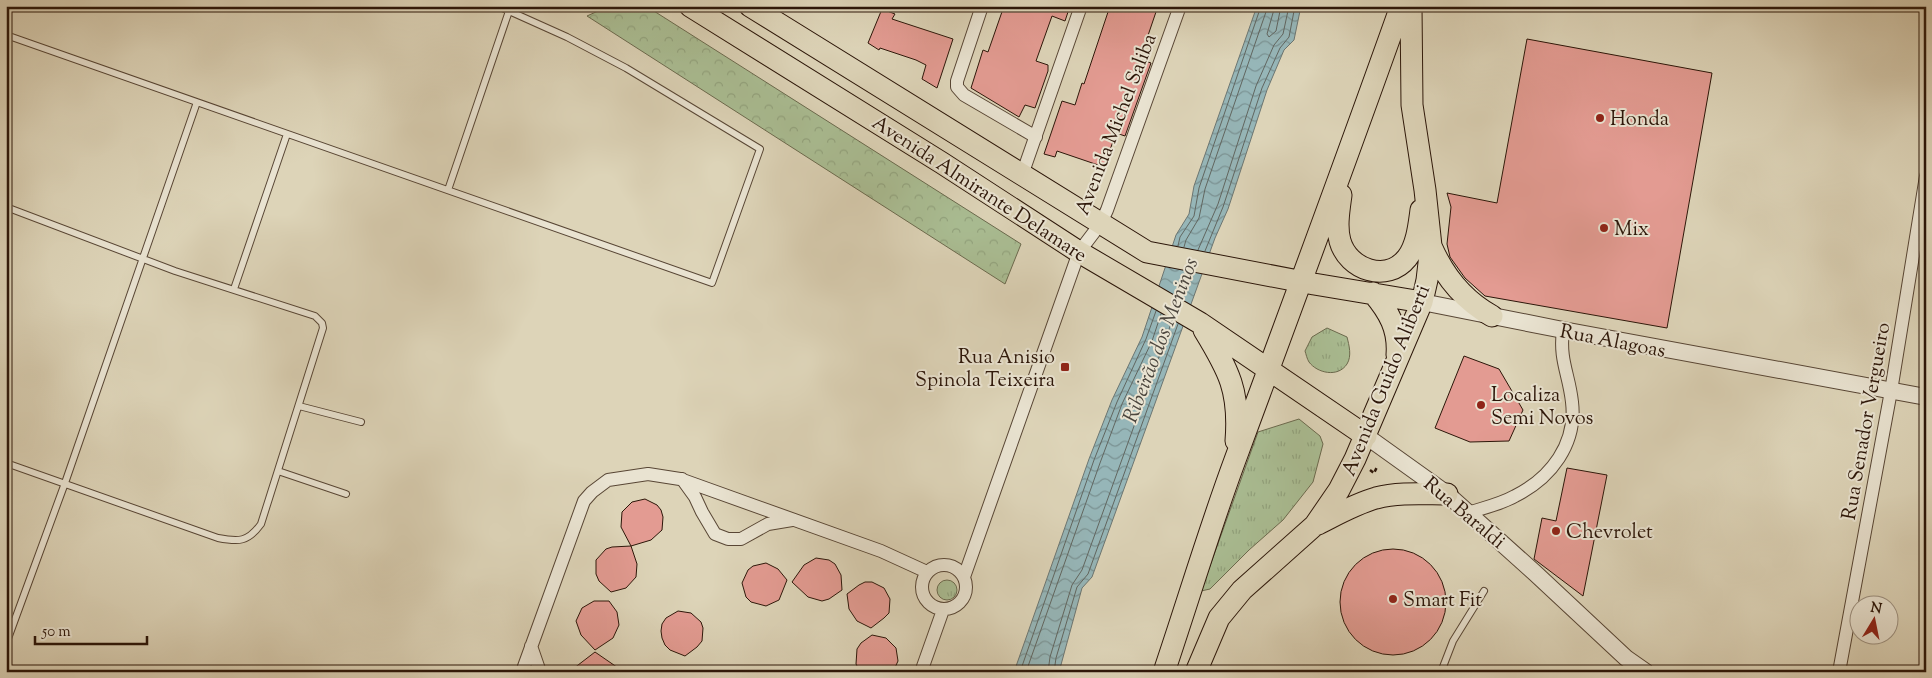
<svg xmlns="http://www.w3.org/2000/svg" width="1932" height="678" font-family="'Sorts Mill Goudy',serif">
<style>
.grass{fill:url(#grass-tufts);stroke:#6b6a4e}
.forest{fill:url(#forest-crowns);stroke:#6b6a4e}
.water{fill:url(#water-waves);stroke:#6c7672}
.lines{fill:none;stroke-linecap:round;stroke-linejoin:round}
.shore{stroke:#616660;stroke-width:1}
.building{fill:#e39b92;stroke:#2c1609}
.service-casing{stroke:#584635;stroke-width:8}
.minor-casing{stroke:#584635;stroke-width:14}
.tertiary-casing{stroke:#584635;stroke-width:18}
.primary-casing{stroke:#2c1609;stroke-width:23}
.path{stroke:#2c1609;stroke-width:2.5;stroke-dasharray:4 2.5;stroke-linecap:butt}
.service{stroke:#e9e3d1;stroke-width:6}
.minor{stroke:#e9e3d1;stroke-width:12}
.tertiary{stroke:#e9e3d1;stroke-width:16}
.primary{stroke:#ddd4b8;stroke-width:21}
.poi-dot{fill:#8f2418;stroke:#e9e3d1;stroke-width:2}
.labels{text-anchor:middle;stroke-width:4;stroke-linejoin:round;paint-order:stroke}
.poi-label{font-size:20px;fill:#2c1609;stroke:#e9e3d1;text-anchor:start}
.street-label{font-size:20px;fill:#2c1609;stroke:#e9e3d1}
.water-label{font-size:21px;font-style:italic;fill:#4c463e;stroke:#e9e3d1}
</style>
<defs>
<pattern id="grass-tufts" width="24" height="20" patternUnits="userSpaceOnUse" patternTransform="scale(1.25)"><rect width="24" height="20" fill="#aabe94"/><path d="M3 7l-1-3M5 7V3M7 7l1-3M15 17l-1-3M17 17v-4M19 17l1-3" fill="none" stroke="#92a37e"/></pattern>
<pattern id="forest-crowns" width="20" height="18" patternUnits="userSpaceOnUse" patternTransform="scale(1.25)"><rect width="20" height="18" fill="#aabe94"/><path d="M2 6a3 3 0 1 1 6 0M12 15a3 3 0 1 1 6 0" fill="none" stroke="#92a37e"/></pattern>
<pattern id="water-waves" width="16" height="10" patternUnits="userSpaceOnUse" patternTransform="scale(1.25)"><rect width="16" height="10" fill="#96b6b8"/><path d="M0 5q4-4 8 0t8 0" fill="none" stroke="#7b9394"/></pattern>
</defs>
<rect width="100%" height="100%" fill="#ddd4b8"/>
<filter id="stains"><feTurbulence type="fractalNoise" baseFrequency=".004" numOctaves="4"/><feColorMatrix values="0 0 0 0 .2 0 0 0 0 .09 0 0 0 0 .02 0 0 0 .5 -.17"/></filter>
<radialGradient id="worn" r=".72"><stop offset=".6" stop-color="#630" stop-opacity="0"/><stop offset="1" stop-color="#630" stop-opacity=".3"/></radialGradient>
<path class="grass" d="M1327 328 1347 337C1349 345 1352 356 1347 364 1338 378 1317 373 1309 362 1307 359 1306 354 1305 351L1312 337Z
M1299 419 1320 436 1323 444 1313 482 1283 520 1249 550 1210 589 1201 591 1258 432Z
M937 590a10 10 0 1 1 20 0a10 10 0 1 1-20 0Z"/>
<path class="forest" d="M609 6H646L1021 244 1005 284 587 16Z"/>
<path class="water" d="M1257 6H1301L1294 40 1284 50 1267 90 1228 209 1215 238 1092 577 1082 588 1059 672H1014L1089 459 1112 400 1142 337 1176 235 1189 214 1194 186Z"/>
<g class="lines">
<path class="shore" d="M1275 6 1267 34 1269 37 1276 31 1281 6
M1178 246 1180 237 1194 216 1199 188 1261 6
M1184 247 1186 240 1199 218 1205 189 1268 6
M1198 250 1218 204 1256 86 1274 45 1283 34 1289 6
M1205 251 1223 207 1262 88 1280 48 1289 37 1295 6
M1020 672 1094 460 1117 402 1146 339 1156 311
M1026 672 1100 463 1122 404 1152 341 1161 314
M1048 672 1050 657 1072 585 1082 570 1172 321
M1054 672 1056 658 1077 587 1088 574 1178 324"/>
</g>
<path class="building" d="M1004 6H1070L1065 21 1052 16 1036 61 1048 65V71L1035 108 1025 105 1019 117 971 88 983 50 988 52Z
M1110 6H1158L1140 59 1151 63 1125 136 1116 133 1104 167 1057 151 1055 157 1044 154 1062 101 1075 105 1082 83 1084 84Z
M882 9 895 14 892 19 953 39 937 88 922 79 926 65 916 60 880 48 879 50 868 43Z
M1527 39 1712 73 1667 328 1485 296 1465 278 1450 257 1447 244 1451 207 1447 193 1497 203Z
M1464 356 1499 369 1523 410 1509 441 1470 442 1435 428Z
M1567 468 1607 475 1583 596 1534 559 1542 518 1556 521Z
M645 499 657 505 661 510 663 517 662 530 651 540 631 546 621 527 622 512 632 502Z
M631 546 637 564 636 577 626 588 611 592 599 581 596 574V560L606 549 612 547Z
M1340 602a53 53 0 1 1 106 0a53 53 0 1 1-106 0Z
M816 558 829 560 835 564 841 575 842 590 829 599 822 601 808 597 792 582 804 565Z
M766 563 778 569 787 580 779 600 766 606 751 602 746 597 742 583 748 570 753 566Z
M865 582H872L884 588 890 599 889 613 884 618 871 628 857 621 849 609 847 594 859 585Z
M594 601H609L617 612 619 625 613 638 595 650 581 635 576 621 582 608Z
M678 611 691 613 701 622 703 628 702 641 697 647 685 656 670 650 665 645 662 638 661 631 662 624 666 618Z
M872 635 886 638 896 648 898 661 893 672H860L856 664 857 649 861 643Z
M595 652 624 672H569Z"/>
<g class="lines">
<defs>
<path id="service" d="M6 35 712 283 760 149 626 68 567 37 498 6
M448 190 509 11
M6 207 175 271 315 316 322 323 323 328 261 524C248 542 239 542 218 538L6 463
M234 289 287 134
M299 406 361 422
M278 471 346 494
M6 644 65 483 197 102
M1441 672 1453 641 1484 591"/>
<path id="minor" d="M982 6 957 81V87L964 95 1036 137
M1022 175 1081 6
M682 479 695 497 702 512 715 534 728 539H741L768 524 792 520
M1468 513C1483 508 1501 504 1515 496 1551 478 1577 444 1572 402 1569 374 1559 360 1563 330
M922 587a22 22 0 1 1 44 0a22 22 0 1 1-44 0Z
M964 577 1079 252 1101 223 1107 210 1180 6
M531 646 540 672
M522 672 584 501 592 492 608 480 648 474 680 479 881 551 927 572
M921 672 943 610
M1839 672 1891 391 1926 176"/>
<path id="tertiary" d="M1422 302 1563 330 1926 397
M1366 436 1447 494 1535 573 1626 658 1646 672"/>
<path id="primary" d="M690 6 942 163 1079 252 1200 323 1366 436
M750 6 1147 252 1314 284 1422 302
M1341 195C1339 210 1336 227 1340 241 1348 270 1387 283 1407 258 1417 245 1419 225 1421 210
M1431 246C1444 276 1463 300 1492 316
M1373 293C1389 312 1399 329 1397 355
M1204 330C1229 371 1240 391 1236 441
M1318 524C1336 515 1355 504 1376 498 1399 492 1423 494 1447 494
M1164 672C1188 601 1209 530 1235 460 1291 309 1347 158 1401 6
M1196 672 1219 618 1242 590 1315 525 1339 490 1355 459 1422 302 1427 280 1431 246 1425 190 1412 105 1411 6"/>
</defs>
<use href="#service" class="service-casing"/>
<use href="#minor" class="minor-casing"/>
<use href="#tertiary" class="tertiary-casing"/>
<use href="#primary" class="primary-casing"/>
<path class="path" d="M1370 470 1374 473 1377 467"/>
<use href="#service" class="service"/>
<use href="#minor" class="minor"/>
<use href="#tertiary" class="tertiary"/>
<use href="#primary" class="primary"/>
</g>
<g class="poi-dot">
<circle cx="1600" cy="118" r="5"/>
<circle cx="1604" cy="228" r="5"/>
<rect x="1060" y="362" width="10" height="10" rx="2.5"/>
<circle cx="1481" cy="405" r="5"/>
<circle cx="1556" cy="531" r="5"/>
<circle cx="1393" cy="599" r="5"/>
</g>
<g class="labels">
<g class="poi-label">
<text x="1610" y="125">Honda</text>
<text x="1614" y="235">Mix</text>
<text x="1055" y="363" text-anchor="end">Rua Anisio<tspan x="1055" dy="23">Spinola Teixeira</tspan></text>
<text x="1491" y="401">Localiza<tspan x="1491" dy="23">Semi Novos</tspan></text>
<text x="1566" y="538">Chevrolet</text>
<text x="1403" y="606">Smart Fit</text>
</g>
<g class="street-label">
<text transform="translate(1115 124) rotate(-69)" y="7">Avenida Michel Saliba</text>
<text transform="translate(980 188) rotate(33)" y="7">Avenida Almirante Delamare</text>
<text transform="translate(1613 340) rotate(11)" y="7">Rua Alagoas</text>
<text transform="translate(1385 380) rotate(-68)" y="7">Avenida Guido Aliberti</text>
<text transform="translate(1865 421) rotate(-80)" y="7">Rua Senador Vergueiro</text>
<text transform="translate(1465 512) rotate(40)" y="7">Rua Baraldi</text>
</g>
<g class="water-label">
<text transform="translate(1160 340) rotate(-69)" y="7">Ribeirão dos Meninos</text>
</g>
</g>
<rect width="1932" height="678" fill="none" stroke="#ddd4b8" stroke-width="25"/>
<rect x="8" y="8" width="1917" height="663" fill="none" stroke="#2c1609" stroke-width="2.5"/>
<rect x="12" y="12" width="1907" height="653" fill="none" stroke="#2c1609"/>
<g transform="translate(1874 620) rotate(10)"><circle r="24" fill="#e9e3d1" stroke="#9d9181"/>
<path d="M0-4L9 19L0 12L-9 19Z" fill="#8f2418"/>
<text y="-8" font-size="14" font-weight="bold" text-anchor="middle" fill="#2c1609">N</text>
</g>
<path d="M35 636v8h112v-8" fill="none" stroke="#2c1609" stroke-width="2.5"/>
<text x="42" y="636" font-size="15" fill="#2c1609" stroke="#e9e3d1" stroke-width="4" paint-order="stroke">50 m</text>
<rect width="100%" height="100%" filter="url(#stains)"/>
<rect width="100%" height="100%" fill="url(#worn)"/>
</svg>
